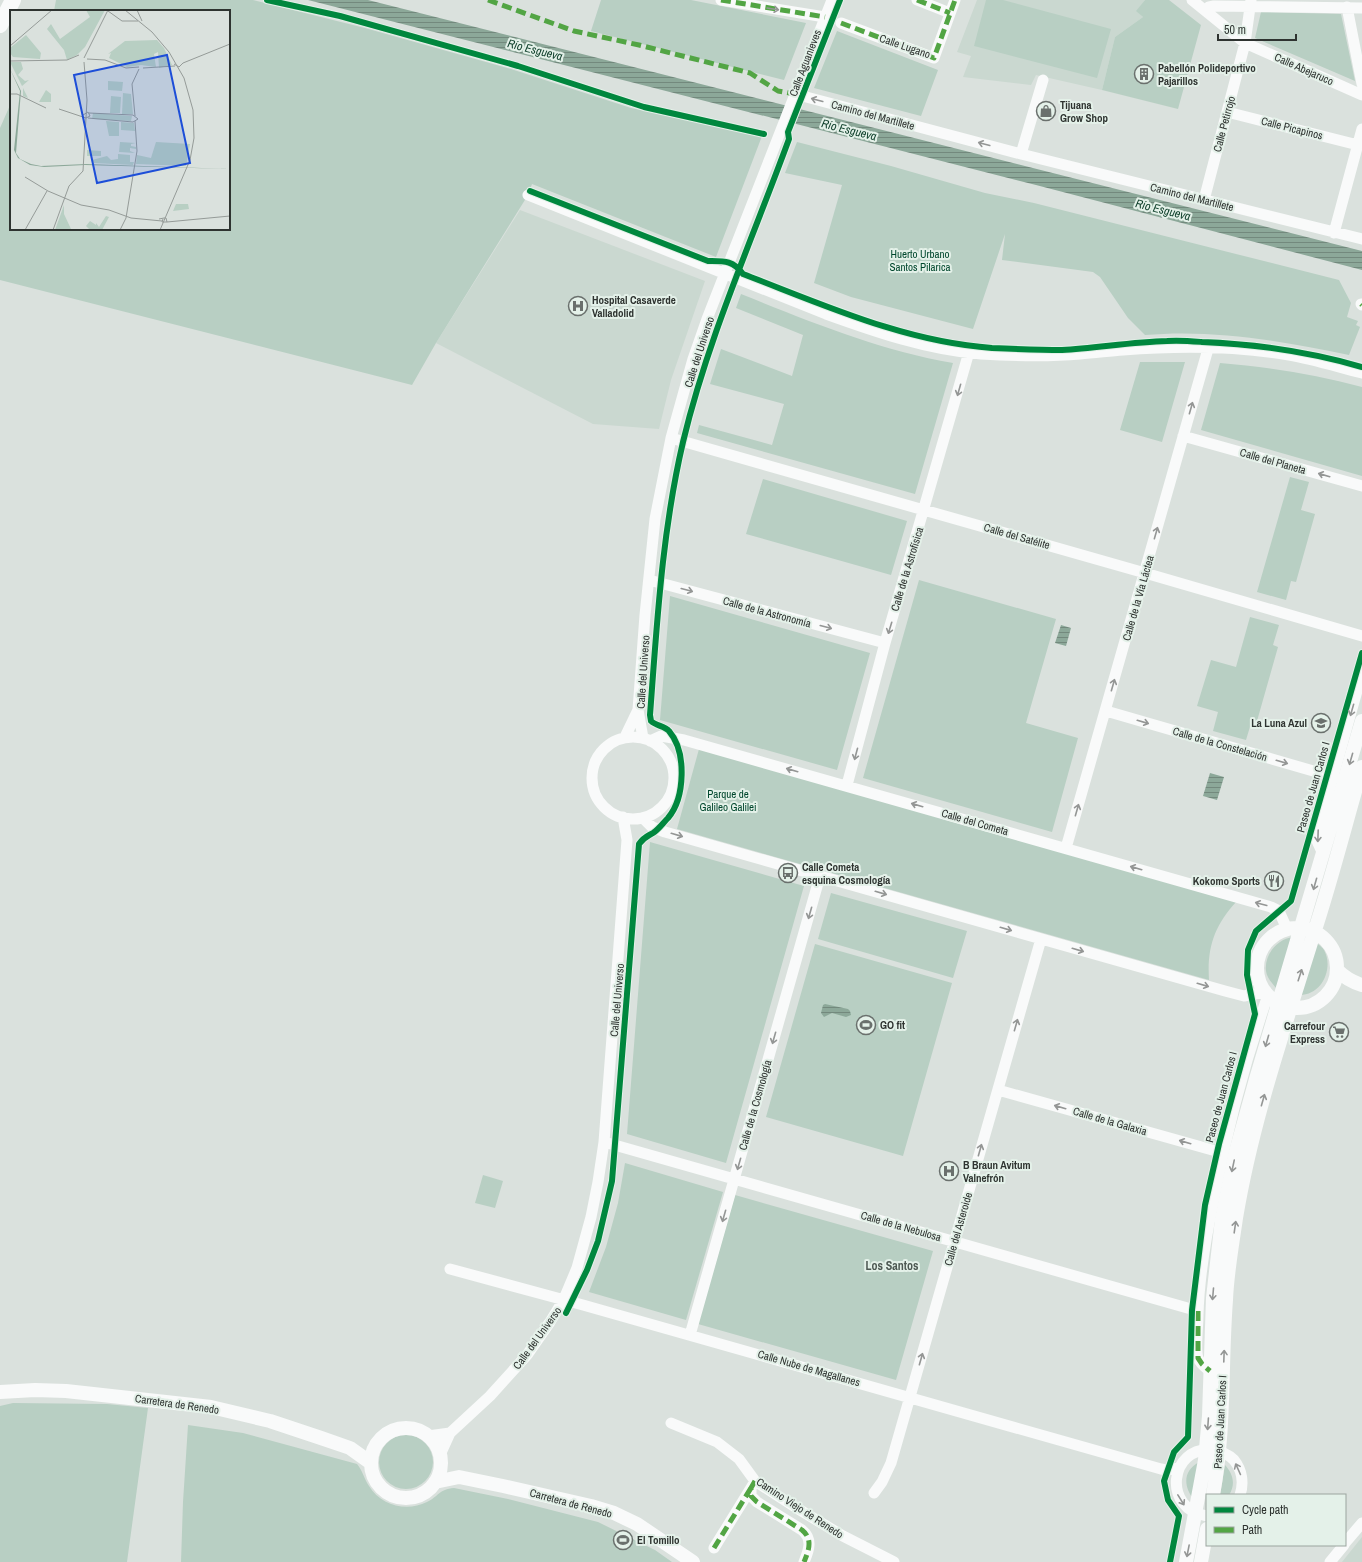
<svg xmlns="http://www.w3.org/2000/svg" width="1362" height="1562" font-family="'Archivo Narrow',sans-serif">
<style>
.built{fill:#cad8d0}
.green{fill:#b8cfc3}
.water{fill:url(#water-rules)}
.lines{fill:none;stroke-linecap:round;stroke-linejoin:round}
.minor{stroke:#f9fafa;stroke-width:11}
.major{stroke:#f9fafa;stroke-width:14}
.highway{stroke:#f9fafa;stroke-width:16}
.quiet{stroke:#52a544;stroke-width:5;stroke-dasharray:10 5;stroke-linecap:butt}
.cycleway-casing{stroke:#e4f1e9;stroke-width:8}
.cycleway{stroke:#00873e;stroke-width:6}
.oneway{stroke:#949695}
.labels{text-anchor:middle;stroke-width:4;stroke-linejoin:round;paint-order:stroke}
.street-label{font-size:11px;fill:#2e3330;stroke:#e4f1e9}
.poi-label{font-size:11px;font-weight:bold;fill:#2e3330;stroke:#e4f1e9;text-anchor:start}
.park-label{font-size:11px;fill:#00472d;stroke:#e4f1e9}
.water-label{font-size:12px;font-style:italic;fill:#10412c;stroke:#e4f1e9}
.neighbourhood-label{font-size:12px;font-weight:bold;fill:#4d5852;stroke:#e4f1e9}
.inset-road{fill:none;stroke:#959b98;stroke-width:1}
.view{fill:#1d4ed8;fill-opacity:0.15;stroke:#1d4ed8;stroke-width:2}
.inset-edge{fill:none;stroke:#2e3330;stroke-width:2}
</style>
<defs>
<pattern id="water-rules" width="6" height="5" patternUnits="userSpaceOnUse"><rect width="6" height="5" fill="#8ca899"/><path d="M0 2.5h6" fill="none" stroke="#73897d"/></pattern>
</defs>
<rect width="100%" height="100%" fill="#dae1dd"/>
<path class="built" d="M977 0H1145L1137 11 1143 17 1115 37 1102 90 1036 75 1031 85 963 77 971 56 957 52Z
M520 210 705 281 671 380 659 429 593 424 436 343Z
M1362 1537V1562H1342Z"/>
<path class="green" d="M56 0H253L365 28 511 69 631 108 762 136 716 257 532 184 528 195 436 343 412 385 0 280V128L11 103V229H229V11H54Z
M601 0H691L806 23 784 80 591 31Z
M986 0H1003L1111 29 1097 78 974 46Z
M1145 0H1169L1201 25 1178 109 1102 90 1115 37 1143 17 1136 11Z
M1261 12 1341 14 1355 81 1255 38Z
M837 31 938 70 921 116 814 88Z
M797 142 891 166 985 193 1034 203 1339 280 1351 303 1347 317 1358 321 1356 325 1360 327 1349 355C1283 341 1213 329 1145 335L1128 318 1100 277 1093 272 1002 260 1005 234 973 329 851 297 814 283 842 185 785 173Z
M741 294C811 322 879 350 953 363L915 494 697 433 699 425 772 445 784 404 710 384 721 349 792 376 803 335 736 308Z
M1140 362H1185L1162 442 1120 430Z
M1220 363C1268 367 1315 374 1362 387V476L1201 430Z
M1290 477 1309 482 1301 510 1315 514 1296 582 1291 581 1286 600 1257 592Z
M763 479 907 521 891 575 746 534Z
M919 580 1056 619 1026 723 1078 738 1052 832 863 778Z
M670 596 870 653 837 770 660 720Z
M1250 617 1279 625 1273 645 1278 647 1257 721 1252 720 1246 740 1213 731 1218 712 1197 706 1211 660 1236 667Z
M699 749 1236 902C1214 926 1207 948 1209 980L677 829Z
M650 842 804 886 726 1163 627 1134Z
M831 893 967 931 953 978 818 939Z
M1293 937 1276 988C1272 983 1267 978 1266 971 1264 955 1277 939 1293 937Z
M1317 943C1319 945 1323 948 1324 950 1334 968 1322 995 1300 995Z
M815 944 952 983 903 1156 766 1117Z
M625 1163 723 1192 686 1320 589 1292 606 1247 618 1203Z
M483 1175 503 1181 495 1208 475 1203Z
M735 1195 933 1251 896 1380 698 1324Z
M13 1403 107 1404 148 1408 127 1562H0V1406Z
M188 1425 243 1433 357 1464C363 1471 364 1479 369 1486 381 1506 407 1512 427 1502 438 1497 439 1489 454 1488L508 1499 598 1522 655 1550 672 1562H181L183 1502Z
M379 1462a27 27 0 1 1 54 0a27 27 0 1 1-54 0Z
M1199 1462 1194 1500C1183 1486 1183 1471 1199 1462Z
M1225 1465C1233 1474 1236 1484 1229 1495H1220Z"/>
<path class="water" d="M308 0H368L1362 251V270L1036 185Z
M1061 625 1071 628 1066 646 1055 643Z
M1210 773 1224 777 1217 800 1203 796Z
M825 1004 848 1009 850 1011 851 1015 846 1017 832 1013 824 1017 821 1013 823 1005Z"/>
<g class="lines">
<path class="minor" d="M721 0 825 17
M917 0 950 13
M1192 0 1245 43 1362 95
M1347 7 1362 84
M1208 13 1209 7 1214 6 1362 8
M841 23 934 58 955 0
M1043 80 1021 154 1362 239
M795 94 1021 154
M1227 112 1358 145
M528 195 826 314C876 332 928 350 981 354 1014 356 1047 357 1080 354 1095 353 1109 351 1123 350 1176 346 1236 346 1289 355 1313 359 1338 367 1362 373
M1204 200 1245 43 1251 0
M1334 233 1362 129
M1361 304 1362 305
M1183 436 1362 486
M671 438 1145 573 1362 636
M649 580 885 643
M1106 711 1334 777
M625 737 638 710
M592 778a41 41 0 1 1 82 0a41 41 0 1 1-82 0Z
M643 738 638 710 645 615 655 519 671 438 693 359 707 319 832 0
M650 741 661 736 684 740 1271 907 1279 911 1287 929
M847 785 885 643 969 352
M643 818 652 827 665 832 1225 991 1244 996 1265 992
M1066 848 1208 349
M1323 854 1317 841 1318 830 1362 673
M998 1090 1223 1153
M604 1142 1198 1311
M450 1269 583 1305 1161 1469 1167 1470 1179 1468
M690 1335 820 876
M1210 1371C1206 1368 1200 1364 1198 1358 1195 1349 1198 1326 1198 1315 1199 1276 1206 1236 1214 1198 1227 1129 1245 1061 1268 995
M671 1423 717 1442 739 1459 755 1481 795 1507 843 1536 894 1562
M428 1436 450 1433
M440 1455 450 1433 490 1396 527 1355 550 1322 564 1299 577 1268 591 1217 598 1182 604 1142 627 840 623 817
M755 1481 751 1488V1496L757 1502 802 1530C813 1539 809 1550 804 1562
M874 1493 882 1482 891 1463 1041 939
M1207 1516C1162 1510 1169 1446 1212 1450 1221 1451 1228 1454 1234 1460 1242 1470 1244 1483 1240 1495
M1345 1543 1362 1523
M714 1548 751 1488
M1330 1562 1344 1545"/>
<path class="major" d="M1257 968a40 40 0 1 1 80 0a40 40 0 1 1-80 0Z
M1337 970C1345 978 1352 982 1362 985
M0 1392 35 1390 66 1391 211 1407 270 1421 321 1438 350 1448 371 1463
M371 1463a35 35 0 1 1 70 0a35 35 0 1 1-70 0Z
M435 1482 459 1477 503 1486 591 1506 614 1513 637 1524 693 1562
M1213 1495C1225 1431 1221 1365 1226 1300 1227 1273 1232 1246 1236 1218 1252 1121 1285 1027 1314 933 1332 878 1346 822 1362 767
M1186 1562 1205 1460 1209 1416 1213 1298 1222 1219 1235 1155 1256 1079 1362 721
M1201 1562 1207 1529"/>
<path class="highway" d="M0 25 13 0"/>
<path class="quiet" d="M488 0 574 31 639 45 750 73 778 91 795 94
M721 0 825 17
M917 0 950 13
M841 23 934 58 955 0
M1361 304 1362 305
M1198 1311V1358L1202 1364 1210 1371
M755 1481 751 1488V1496L757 1502 802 1530C813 1539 809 1550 804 1562
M714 1548 751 1488"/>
<defs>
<path id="cycleway" d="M267 0 340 16 518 66 644 107 764 134
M530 191 708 261C724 261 733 260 743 274 824 305 905 342 992 348 1015 349 1039 350 1062 350 1097 348 1132 342 1167 341 1179 340 1190 341 1202 342 1256 344 1310 352 1362 367
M566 1313 587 1270 598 1241 612 1181 639 844C644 837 646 837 653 833 659 829 663 823 668 818 685 798 687 752 669 731 665 726 656 726 651 721L650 715C657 623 662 532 683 442 708 338 752 240 789 139L788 132 840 0
M1170 1562 1179 1516 1168 1500 1164 1481 1174 1452 1188 1437 1192 1310 1205 1205 1219 1144 1255 1014 1247 975 1248 950 1256 931 1291 901 1362 653"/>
</defs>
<use href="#cycleway" class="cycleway-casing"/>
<use href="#cycleway" class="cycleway"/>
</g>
<defs><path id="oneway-shaft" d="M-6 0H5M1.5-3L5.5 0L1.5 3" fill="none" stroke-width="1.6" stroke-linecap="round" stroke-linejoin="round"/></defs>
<g class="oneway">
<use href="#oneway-shaft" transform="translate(773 9) rotate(9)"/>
<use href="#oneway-shaft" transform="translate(817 100) rotate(-165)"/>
<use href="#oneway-shaft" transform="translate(984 144) rotate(-165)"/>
<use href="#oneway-shaft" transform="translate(959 390) rotate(106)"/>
<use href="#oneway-shaft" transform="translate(1191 408) rotate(-74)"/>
<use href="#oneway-shaft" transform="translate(1324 475) rotate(-164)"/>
<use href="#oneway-shaft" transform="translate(1156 533) rotate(-74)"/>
<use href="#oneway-shaft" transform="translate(687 590) rotate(15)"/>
<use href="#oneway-shaft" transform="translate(826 627) rotate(15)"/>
<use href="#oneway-shaft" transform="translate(890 628) rotate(107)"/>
<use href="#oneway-shaft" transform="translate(1113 685) rotate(-74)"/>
<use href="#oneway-shaft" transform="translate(1352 710) rotate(106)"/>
<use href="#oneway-shaft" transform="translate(1143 722) rotate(16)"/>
<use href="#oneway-shaft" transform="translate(856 754) rotate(105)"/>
<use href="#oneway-shaft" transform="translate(1351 759) rotate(106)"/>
<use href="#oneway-shaft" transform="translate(1282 762) rotate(16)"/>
<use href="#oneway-shaft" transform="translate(792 770) rotate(-164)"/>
<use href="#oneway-shaft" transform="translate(917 805) rotate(-164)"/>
<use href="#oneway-shaft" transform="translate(1077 810) rotate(-74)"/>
<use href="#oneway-shaft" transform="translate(677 835) rotate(16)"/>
<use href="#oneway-shaft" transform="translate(1318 836) rotate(92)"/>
<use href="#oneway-shaft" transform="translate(1136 868) rotate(-164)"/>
<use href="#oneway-shaft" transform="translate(1315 884) rotate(106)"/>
<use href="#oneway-shaft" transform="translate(881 893) rotate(16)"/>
<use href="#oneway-shaft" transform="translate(1261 904) rotate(-165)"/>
<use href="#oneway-shaft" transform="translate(810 913) rotate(106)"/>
<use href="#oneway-shaft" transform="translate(1006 929) rotate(16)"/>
<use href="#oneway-shaft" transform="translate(1078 950) rotate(16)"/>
<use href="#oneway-shaft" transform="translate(1300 975) rotate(-72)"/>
<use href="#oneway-shaft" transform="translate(1203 985) rotate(16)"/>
<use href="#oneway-shaft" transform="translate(1016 1025) rotate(-74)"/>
<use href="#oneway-shaft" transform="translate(774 1038) rotate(106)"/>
<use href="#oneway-shaft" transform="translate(1267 1041) rotate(106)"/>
<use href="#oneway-shaft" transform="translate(1263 1100) rotate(-74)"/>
<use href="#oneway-shaft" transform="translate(1060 1107) rotate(-164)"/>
<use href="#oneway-shaft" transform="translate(1185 1142) rotate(-164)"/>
<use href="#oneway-shaft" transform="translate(980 1150) rotate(-74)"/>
<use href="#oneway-shaft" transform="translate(739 1164) rotate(106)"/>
<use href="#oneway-shaft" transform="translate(1233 1166) rotate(102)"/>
<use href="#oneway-shaft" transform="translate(724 1216) rotate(106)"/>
<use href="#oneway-shaft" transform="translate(1235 1227) rotate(-82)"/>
<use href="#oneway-shaft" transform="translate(1213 1294) rotate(95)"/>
<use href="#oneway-shaft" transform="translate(1224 1356) rotate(-88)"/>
<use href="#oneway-shaft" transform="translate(921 1359) rotate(-74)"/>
<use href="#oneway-shaft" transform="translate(1208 1424) rotate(94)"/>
<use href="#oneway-shaft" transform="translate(1238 1469) rotate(-114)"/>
<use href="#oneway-shaft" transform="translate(1181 1500) rotate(58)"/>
<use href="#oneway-shaft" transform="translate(1188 1551) rotate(101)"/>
</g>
<defs>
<symbol id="building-ring" viewBox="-11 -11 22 22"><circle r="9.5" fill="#e4f1e9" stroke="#6a706d" stroke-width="1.5"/><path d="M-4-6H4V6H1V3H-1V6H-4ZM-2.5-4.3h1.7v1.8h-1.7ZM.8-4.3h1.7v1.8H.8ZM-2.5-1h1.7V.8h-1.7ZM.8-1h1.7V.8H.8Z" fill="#6a706d"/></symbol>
<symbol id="shop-ring" viewBox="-11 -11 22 22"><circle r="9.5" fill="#e4f1e9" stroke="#6a706d" stroke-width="1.5"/><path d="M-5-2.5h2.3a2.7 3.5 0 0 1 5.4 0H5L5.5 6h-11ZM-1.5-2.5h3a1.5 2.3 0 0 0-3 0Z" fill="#6a706d"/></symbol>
<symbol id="hospital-ring" viewBox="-11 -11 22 22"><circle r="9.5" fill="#e4f1e9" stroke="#6a706d" stroke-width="1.5"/><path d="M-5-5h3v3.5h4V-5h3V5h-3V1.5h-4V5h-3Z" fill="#6a706d"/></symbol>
<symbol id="school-ring" viewBox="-11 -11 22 22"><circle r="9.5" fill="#e4f1e9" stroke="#6a706d" stroke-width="1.5"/><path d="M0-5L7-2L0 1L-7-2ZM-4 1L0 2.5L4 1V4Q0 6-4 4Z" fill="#6a706d"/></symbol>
<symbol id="bus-ring" viewBox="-11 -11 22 22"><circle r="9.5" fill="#e4f1e9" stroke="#6a706d" stroke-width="1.5"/><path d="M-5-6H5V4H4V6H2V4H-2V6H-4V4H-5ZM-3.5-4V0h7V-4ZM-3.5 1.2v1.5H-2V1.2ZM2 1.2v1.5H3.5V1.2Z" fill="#6a706d"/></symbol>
<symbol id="restaurant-ring" viewBox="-11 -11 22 22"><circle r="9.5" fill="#e4f1e9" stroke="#6a706d" stroke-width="1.5"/><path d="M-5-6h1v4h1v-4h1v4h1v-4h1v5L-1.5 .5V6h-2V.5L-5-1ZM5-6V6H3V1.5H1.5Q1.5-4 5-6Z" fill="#6a706d"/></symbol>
<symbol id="stadium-ring" viewBox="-11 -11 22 22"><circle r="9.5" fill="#e4f1e9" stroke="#6a706d" stroke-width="1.5"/><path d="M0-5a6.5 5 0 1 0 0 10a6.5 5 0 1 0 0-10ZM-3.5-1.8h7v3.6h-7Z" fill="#6a706d"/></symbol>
<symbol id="supermarket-ring" viewBox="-11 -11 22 22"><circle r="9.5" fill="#e4f1e9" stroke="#6a706d" stroke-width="1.5"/><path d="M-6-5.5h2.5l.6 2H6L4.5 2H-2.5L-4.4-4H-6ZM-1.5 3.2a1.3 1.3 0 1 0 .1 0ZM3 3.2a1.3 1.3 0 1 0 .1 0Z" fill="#6a706d"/></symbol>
</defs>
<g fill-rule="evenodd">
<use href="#building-ring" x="1133" y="63" width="22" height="22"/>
<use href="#shop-ring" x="1035" y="100" width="22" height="22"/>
<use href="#hospital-ring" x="567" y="295" width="22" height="22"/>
<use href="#school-ring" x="1310" y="712" width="22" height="22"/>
<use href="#bus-ring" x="777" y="862" width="22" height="22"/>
<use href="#restaurant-ring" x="1263" y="870" width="22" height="22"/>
<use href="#stadium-ring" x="855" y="1014" width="22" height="22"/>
<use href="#supermarket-ring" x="1328" y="1021" width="22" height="22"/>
<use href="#hospital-ring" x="938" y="1160" width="22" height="22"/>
<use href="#stadium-ring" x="612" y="1529" width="22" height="22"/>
</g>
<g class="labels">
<g class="street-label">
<text transform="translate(905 46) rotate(19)" y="4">Calle Lugano</text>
<text transform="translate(805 63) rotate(-69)" y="4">Calle Aguanieves</text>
<text transform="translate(1304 69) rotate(24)" y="4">Calle Abejaruco</text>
<text transform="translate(873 115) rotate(15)" y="4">Camino del Martillete</text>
<text transform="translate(1224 124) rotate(-75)" y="4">Calle Petirrojo</text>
<text transform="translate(1292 128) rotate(14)" y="4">Calle Picapinos</text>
<text transform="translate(1192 197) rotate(14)" y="4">Camino del Martillete</text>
<text transform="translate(699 352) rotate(-72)" y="4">Calle del Universo</text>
<text transform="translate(1273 461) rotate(16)" y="4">Calle del Planeta</text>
<text transform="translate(1017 536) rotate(16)" y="4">Calle del Satélite</text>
<text transform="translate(907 569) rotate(-73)" y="4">Calle de la Astrofísica</text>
<text transform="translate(1138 598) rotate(-74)" y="4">Calle de la Vía Láctea</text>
<text transform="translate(767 612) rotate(15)" y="4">Calle de la Astronomía</text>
<text transform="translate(643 672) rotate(-86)" y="4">Calle del Universo</text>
<text transform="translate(1220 744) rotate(16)" y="4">Calle de la Constelación</text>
<text transform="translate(1313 787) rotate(-74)" y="4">Paseo de Juan Carlos I</text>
<text transform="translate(975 822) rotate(16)" y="4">Calle del Cometa</text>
<text transform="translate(617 1000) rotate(-85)" y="4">Calle del Universo</text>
<text transform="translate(1221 1097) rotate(-75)" y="4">Paseo de Juan Carlos I</text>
<text transform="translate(755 1105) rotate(-74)" y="4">Calle de la Cosmología</text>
<text transform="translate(1110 1121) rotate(16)" y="4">Calle de la Galaxia</text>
<text transform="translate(901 1226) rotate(16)" y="4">Calle de la Nebulosa</text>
<text transform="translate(958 1229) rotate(-74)" y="4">Calle del Asteroide</text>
<text transform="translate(537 1338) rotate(-54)" y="4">Calle del Universo</text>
<text transform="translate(809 1368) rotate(16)" y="4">Calle Nube de Magallanes</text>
<text transform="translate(177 1404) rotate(8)" y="4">Carretera de Renedo</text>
<text transform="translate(1220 1422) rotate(-87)" y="4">Paseo de Juan Carlos I</text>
<text transform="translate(571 1503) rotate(15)" y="4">Carretera de Renedo</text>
<text transform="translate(800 1508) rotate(33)" y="4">Camino Viejo de Renedo</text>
</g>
<g class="poi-label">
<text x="1158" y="72">Pabellón Polideportivo<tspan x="1158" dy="13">Pajarillos</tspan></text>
<text x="1060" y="109">Tijuana<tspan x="1060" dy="13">Grow Shop</tspan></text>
<text x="592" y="304">Hospital Casaverde<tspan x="592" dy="13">Valladolid</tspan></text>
<text x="1307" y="727" text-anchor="end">La Luna Azul</text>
<text x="802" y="871">Calle Cometa<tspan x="802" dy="13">esquina Cosmología</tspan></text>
<text x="1260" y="885" text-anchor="end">Kokomo Sports</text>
<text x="880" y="1029">GO fit</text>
<text x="1325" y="1030" text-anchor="end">Carrefour<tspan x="1325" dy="13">Express</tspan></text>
<text x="963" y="1169">B Braun Avitum<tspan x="963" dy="13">Valnefrón</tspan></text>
<text x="637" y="1544">El Tomillo</text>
</g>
<g class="park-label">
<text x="920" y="258">Huerto Urbano<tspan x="920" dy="13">Santos Pilarica</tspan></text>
<text x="728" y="798">Parque de<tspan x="728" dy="13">Galileo Galilei</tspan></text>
</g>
<g class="water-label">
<text transform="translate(535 50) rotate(14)" y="4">Río Esgueva</text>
<text transform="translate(849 130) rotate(14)" y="4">Río Esgueva</text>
<text transform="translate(1163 210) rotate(14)" y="4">Río Esgueva</text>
</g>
<g class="neighbourhood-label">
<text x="892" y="1270">Los Santos</text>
</g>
</g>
<g transform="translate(10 10)">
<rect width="220" height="220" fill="#dae1dd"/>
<path d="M76 0H95L75 37 67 45 57 50 54 40 37 19 41 14 50 29 80 7ZM16 25 31 43 30 49 3 47 0 43V38ZM147 30 154 38 162 55 149 58 148 42 144 44 146 57 131 55 117 57 99 48 101 43 98 44 115 31ZM0 52H11L13 59 8 65 15 71 19 70 12 76 18 88 13 86V78ZM98 71 113 72 112 81 98 80ZM36 80 41 84V92H29ZM113 83 121 84 123 104H112ZM101 86 111 87 110 103H100ZM83 103 122 106 121 111 82 109ZM96 111 109 112V126H99ZM111 112 124 113 125 121 111 120ZM110 132 126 133 121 134V136L126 137V139L120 138V141L125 143 109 142ZM146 132 180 134 176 156 126 154 127 145 141 148ZM77 140 91 141V146H77ZM108 144 120 145V152H124L123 155 84 153 82 150 97 146 101 150 108 149ZM166 194H178L179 199 163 201ZM54 195V204L61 219 45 220ZM96 206 99 207 92 220H80L76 216 80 211 86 215V213L89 217Z" fill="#b8cfc3"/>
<path d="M0 59 11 81 6 143 10 149 21 154 31 156 76 154 220 159 75 155 34 157 20 155 8 148 4 140 10 81Z" fill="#8ca899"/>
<path class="inset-road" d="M115 0 142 22 159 42 174 68 183 100 184 128 180 150 150 220M127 0 132 11M98 1 112 11H128M0 36 42 0M74 48 98 0M77 49 95 50 116 58 129 57M0 51 57 50 69 45M164 54 169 57 173 53 220 34M133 58 165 56M0 84H7L36 98M49 99 76 108 80 106 78 102 73 105M125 106 122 74 129 59M78 108 123 112 128 109 123 105 79 103M15 167 38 181 71 195 99 200 121 208 152 211M149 209 154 208H156L157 212H152L153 209M157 212 220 206M15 220 37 181M43 220 59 176 73 161 77 90 74 52M110 220 116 208 127 141 125 111"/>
<path class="view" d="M157 45 180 153 87 173 64 65Z"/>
<rect width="220" height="220" class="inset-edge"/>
</g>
<rect x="1206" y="1494" width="140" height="52" fill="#e4f1e9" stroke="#9ba59f"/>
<rect x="1214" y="1507" width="20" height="6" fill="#00873e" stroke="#9ba59f"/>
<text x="1242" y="1514" font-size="12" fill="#2e3330">Cycle path</text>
<rect x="1214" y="1527" width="20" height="6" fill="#52a544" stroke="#9ba59f"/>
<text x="1242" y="1534" font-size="12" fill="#2e3330">Path</text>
<path d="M1218 34v6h78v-6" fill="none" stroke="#2e3330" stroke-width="2"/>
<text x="1224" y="34" font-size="12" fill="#2e3330" stroke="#e4f1e9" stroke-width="3" paint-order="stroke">50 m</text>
</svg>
